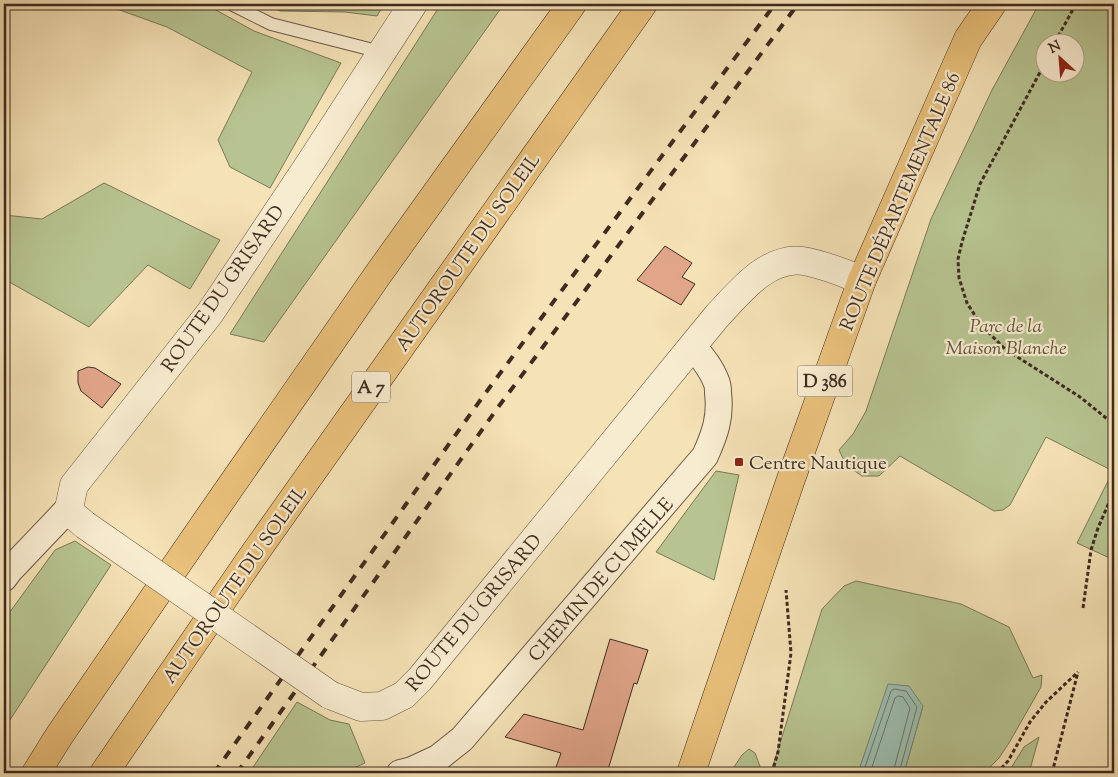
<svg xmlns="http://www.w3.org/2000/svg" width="1118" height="777" font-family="'Sorts Mill Goudy',serif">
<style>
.green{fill:#b7c491;stroke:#7b7858;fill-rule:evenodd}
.water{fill:#9cbeaf;stroke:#778376}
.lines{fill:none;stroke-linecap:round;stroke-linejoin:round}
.shore{stroke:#6e7468;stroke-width:1}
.building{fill:#e1a58a;stroke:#3f2b20}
.service-casing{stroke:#6c5946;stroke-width:14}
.minor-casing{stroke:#6c5946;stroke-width:28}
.tertiary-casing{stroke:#6c5946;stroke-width:29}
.primary-casing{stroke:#3f2b20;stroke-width:29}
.motorway-casing{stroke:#3f2b20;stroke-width:29}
.path{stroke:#3f2b20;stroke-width:3;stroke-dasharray:4 2.5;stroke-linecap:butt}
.service{stroke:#f8ecd0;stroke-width:12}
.minor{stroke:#f8ecd0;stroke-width:26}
.tertiary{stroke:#f8ecd0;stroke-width:28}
.primary{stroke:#eac17b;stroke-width:28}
.motorway{stroke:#eac17b;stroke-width:28}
.rail{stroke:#3f2b20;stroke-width:4;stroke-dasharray:9 9;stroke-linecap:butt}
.tertiary-bridge-casing{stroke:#6c5946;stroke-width:29;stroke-linecap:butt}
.tertiary-bridge{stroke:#f8ecd0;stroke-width:28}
.poi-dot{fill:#8f2418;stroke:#f8ecd0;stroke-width:2}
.labels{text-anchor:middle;stroke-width:4.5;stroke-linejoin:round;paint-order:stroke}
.shield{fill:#f8ecd0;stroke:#766555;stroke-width:1}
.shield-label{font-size:18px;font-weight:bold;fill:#3f2b20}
.street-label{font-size:19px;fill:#3f2b20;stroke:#f8ecd0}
.park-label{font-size:19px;font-style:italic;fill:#5d513c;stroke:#f8ecd0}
.poi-label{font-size:19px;fill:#3f2b20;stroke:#f8ecd0;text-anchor:start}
</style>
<rect width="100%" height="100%" fill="#f5e2b6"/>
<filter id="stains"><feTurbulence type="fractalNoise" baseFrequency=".004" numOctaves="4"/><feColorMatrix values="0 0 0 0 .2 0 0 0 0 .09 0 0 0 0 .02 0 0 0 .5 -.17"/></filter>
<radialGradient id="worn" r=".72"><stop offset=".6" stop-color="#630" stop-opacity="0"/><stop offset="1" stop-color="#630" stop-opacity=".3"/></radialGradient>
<path class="green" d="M103 4H205L254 31 341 63 270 188 230 167 218 140 252 72 167 27Z
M265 4H384L377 16 345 12 280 11Z
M441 4H504L264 342 230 334Z
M1039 4H1114V560L1077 543 1113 471 1046 437 1010 505 1003 510 994 511 900 456 879 476H862L846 465 839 450 853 434 866 411 931 219 992 90ZM1076 42V72H1046V42Z
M104 183 220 240 190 289 148 265 89 327 4 279V215L42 219Z
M716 471 739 475 714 580 656 552Z
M75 541 111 565 4 729V620L55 550Z
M856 581 961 604 1009 627 1033 678 1042 675 1041 687 1009 743 999 758 984 773H904L923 706 889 684 858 773H730L742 755 749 749 755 753 761 769 771 772 822 609 844 586Z
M297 702 330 720 349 724 365 763 343 773H249Z
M1039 737 1029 773H1008L1024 747Z"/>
<path class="water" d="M888 684 909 686 923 706 904 773H858Z"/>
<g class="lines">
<path class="shore" d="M863 773 891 691 894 689 906 691 917 707 899 773
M870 773 895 698 898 696 903 697 910 708 893 773"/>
</g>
<path class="building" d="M665 246 692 263 682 277 695 284 681 305 637 280Z
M88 367 95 368 121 384 102 408 81 391 78 383V371Z
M610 639 648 650 637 684 634 683 607 773H554L561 753 505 737 524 714 583 730Z"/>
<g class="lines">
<defs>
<path id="service" d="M231 4 271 24 381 52"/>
<path id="minor" d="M4 578 10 570 69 508
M400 773 412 770 438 758 462 739 705 456C715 434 721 417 718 393 718 389 718 385 716 381 711 368 702 357 693 346"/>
<path id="tertiary" d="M85 525 72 514 69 508 74 485 210 313 312 160 413 4
M330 695 361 707 382 706 404 695 420 679 717 316C739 293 767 256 803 261 823 264 843 273 862 280"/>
<path id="primary" d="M691 773 791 479 862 280 968 39 992 4"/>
<path id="motorway" d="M36 773 59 736 208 519 379 273 572 4
M104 773 252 557 643 4"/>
</defs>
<use href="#service" class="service-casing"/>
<use href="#minor" class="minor-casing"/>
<use href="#tertiary" class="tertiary-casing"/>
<use href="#primary" class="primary-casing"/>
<use href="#motorway" class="motorway-casing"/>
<path class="path" d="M1055 42 1076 4
M1046 61 980 184 962 242 958 259 959 278 967 303 981 325 1005 349 1080 397 1111 422 1114 427
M1083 608 1091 550 1098 528 1114 491
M772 773 778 752 791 653 786 590
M997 773 1008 761 1030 722 1046 702 1078 672
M1052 773 1078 672"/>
<use href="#service" class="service"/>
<use href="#minor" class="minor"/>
<use href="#tertiary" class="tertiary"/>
<use href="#primary" class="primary"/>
<use href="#motorway" class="motorway"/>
<path class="rail" d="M214 773 484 395 775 4
M237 773 499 406 798 4"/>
<defs>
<path id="tertiary-bridge" d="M85 525 330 695"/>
</defs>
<use href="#tertiary-bridge" class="tertiary-bridge-casing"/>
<use href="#tertiary-bridge" class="tertiary-bridge"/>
</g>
<rect class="poi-dot" x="734" y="457" width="10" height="10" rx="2.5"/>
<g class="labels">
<g class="shield">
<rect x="797.5" y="365.5" width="55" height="31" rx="4"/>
<rect x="352" y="371.5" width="38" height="31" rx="4"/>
</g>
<g class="shield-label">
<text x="825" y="387">D 386</text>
<text x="371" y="393">A 7</text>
</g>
<g class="street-label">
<text transform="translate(899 201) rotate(-67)" y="7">ROUTE DÉPARTEMENTALE 86</text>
<text transform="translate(467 252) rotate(-55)" y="7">AUTOROUTE DU SOLEIL</text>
<text transform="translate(222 288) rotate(-55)" y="7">ROUTE DU GRISARD</text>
<text transform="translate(600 579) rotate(-49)" y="7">CHEMIN DE CUMELLE</text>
<text transform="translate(234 584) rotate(-55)" y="7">AUTOROUTE DU SOLEIL</text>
<text transform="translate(473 612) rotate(-50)" y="7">ROUTE DU GRISARD</text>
</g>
<g class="park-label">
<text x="1006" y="332">Parc de la<tspan x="1006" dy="22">Maison Blanche</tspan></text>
</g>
<g class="poi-label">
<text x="749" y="469">Centre Nautique</text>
</g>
</g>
<rect width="1118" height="777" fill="none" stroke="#f5e2b6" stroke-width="20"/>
<rect x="5" y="5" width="1108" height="767" fill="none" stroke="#3f2b20" stroke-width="2.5"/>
<rect x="10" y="10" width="1098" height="757" fill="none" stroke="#3f2b20"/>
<g transform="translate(1060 58) rotate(334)"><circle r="24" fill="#f8ecd0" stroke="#ae9f8a"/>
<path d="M0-4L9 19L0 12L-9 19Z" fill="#8f2418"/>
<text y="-8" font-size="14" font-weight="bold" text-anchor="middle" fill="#3f2b20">N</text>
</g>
<rect width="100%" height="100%" filter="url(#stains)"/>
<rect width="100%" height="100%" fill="url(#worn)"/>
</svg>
